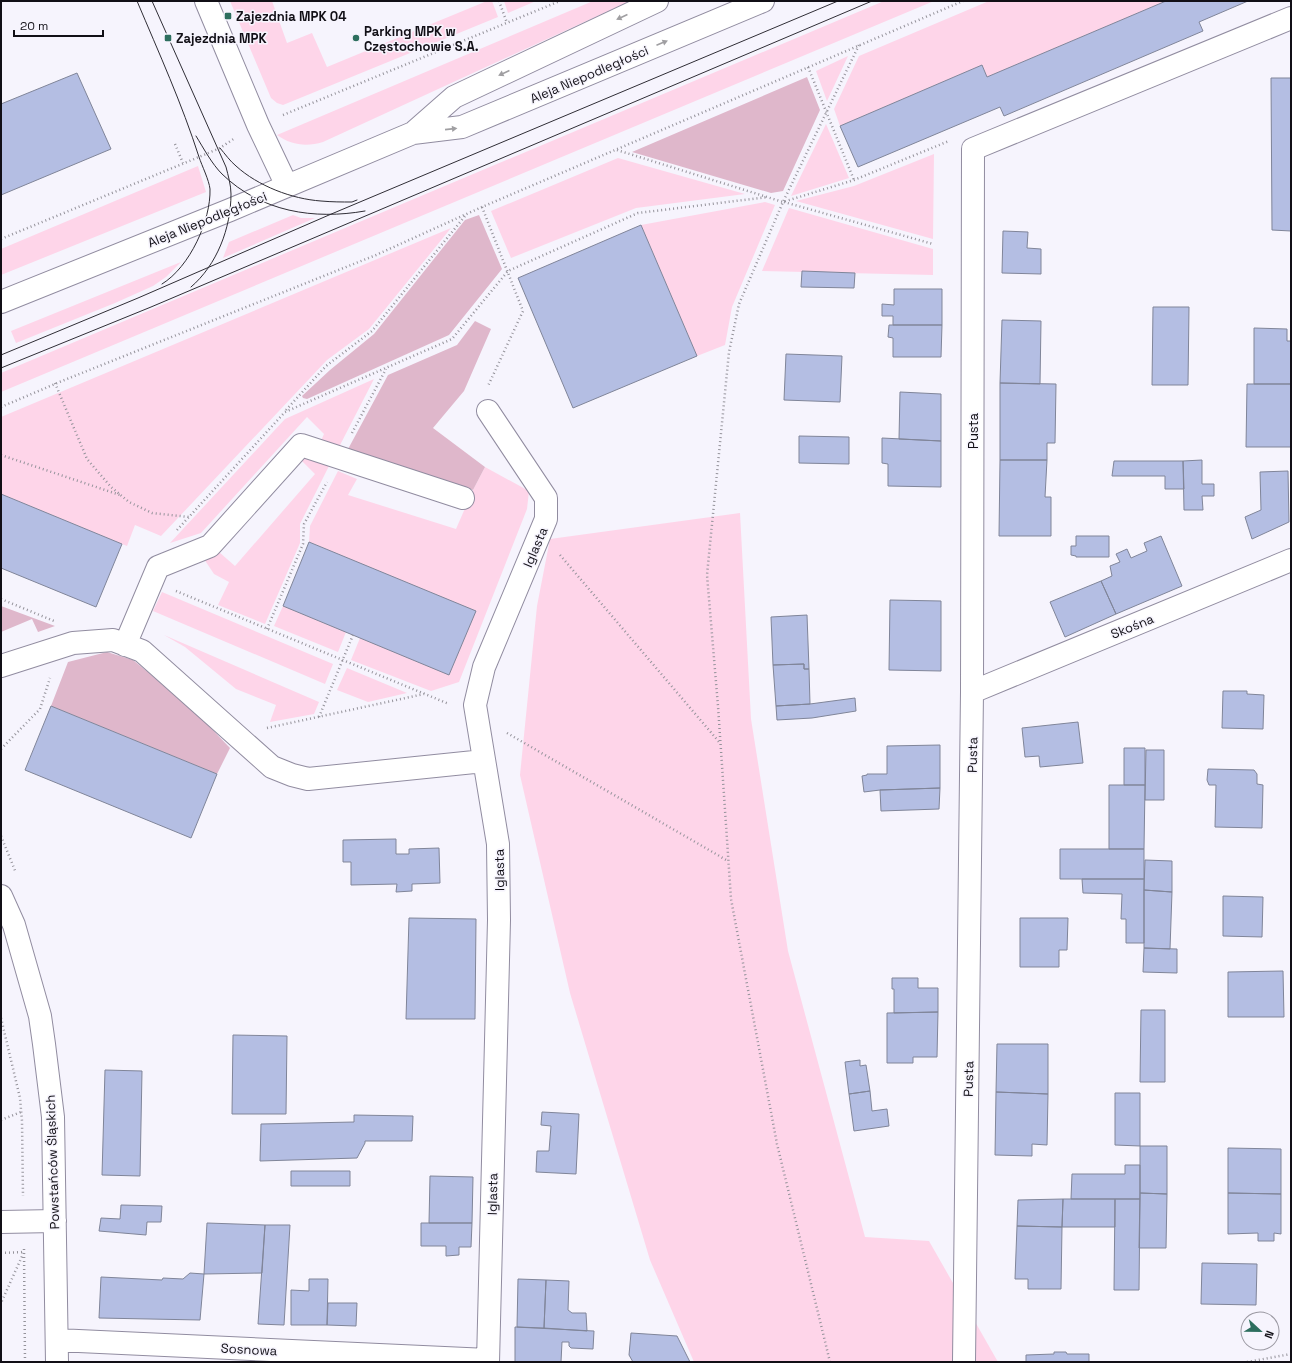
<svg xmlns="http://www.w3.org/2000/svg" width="1292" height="1363" font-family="'Space Grotesk',sans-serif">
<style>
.green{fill:#fed5e9}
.forest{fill:#dfb7cb}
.building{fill:#b4bee3;stroke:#808599}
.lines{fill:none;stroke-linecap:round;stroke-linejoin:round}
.minor-casing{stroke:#918ca0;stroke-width:24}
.path{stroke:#95939b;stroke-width:2.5;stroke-dasharray:1 3;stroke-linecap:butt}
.minor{stroke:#fff;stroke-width:22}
.tram{stroke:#2f2d35;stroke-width:1}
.oneway{fill:#a09fa2}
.poi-dot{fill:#2d6e5e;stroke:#f6f4fd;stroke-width:1.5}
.labels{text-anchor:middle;stroke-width:3;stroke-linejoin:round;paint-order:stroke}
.poi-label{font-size:13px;font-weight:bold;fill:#110f16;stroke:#f6f4fd;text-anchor:start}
.street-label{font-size:13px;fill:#110f16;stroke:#f6f4fd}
</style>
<rect width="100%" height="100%" fill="#f6f4fd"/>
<path class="green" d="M230 1H272L287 43 312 33 327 67 487 1H492L498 17 283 105 277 103 271 98Z
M504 1H536L508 13Z
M593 1H630L323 142C306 147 291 145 277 135Z
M884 1H934L1 392V373Z
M989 1H1166L987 77 982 65 840 126 834 109 859 56Z
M848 56 827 101 816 71Z
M826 124 849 178 791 196Z
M934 154 933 239 796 201 854 186Z
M618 158 745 194 636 208 511 258 491 211Z
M198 166 206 192 1 275V249Z
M765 202 775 205 732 307 725 345 697 356 641 225Z
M789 208 933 249V275L762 271Z
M293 215 301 218H315L223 258 229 242Z
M451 228 369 329 327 360 161 536 135 525 127 546 1 494V417Z
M181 262 166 277 153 286 115 303 16 343 11 331Z
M374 379 338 449 320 443 324 434 307 417 201 533 170 543 285 419Z
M309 454 331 462 300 524V543L265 624 218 605 229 582 214 574 202 556 219 552 235 566 315 474 302 461Z
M485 467 529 491 527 509 459 682 431 691 351 660 360 638 449 674 475 611 309 542 310 526 338 471 357 479 348 495 456 529 473 490Z
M740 513 751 719 788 951 865 1237 929 1241 998 1362H694L650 1260 570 993 520 775 537 606 550 539Z
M162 592 333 664 325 684 153 611Z
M283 606 346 632 338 652 274 626Z
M164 635 319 702 314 714 270 722 276 705 236 689 185 647Z
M347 668 407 693 368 702 337 690Z"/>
<path class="forest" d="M807 77 820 110 783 191 771 193 632 152Z
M479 215 502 269 449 335 307 399 303 398 302 396 330 370 374 334 465 220Z
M475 321 491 329 464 391 433 428 485 467 473 490 347 451 388 375 457 345Z
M1 606 55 626 38 632 32 619 1 632Z
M107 652 133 660 149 673 207 724 230 748 217 774 51 706 68 662Z"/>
<path class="building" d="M1166 1H1248L1199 22 1203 31 1004 116 1000 107 858 167 840 126 982 65 987 77Z
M77 73 111 149 1 195V104Z
M1271 78H1291V231L1272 230Z
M641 225 697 356 573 408 518 278Z
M1003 231 1028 232 1027 248 1041 249V274L1002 273Z
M802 271 855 273 854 288 801 287Z
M894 289H942V325H893V316H882V304L894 305Z
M1153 307H1189L1188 385H1152Z
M1002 320 1041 321 1040 384 1000 383Z
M889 325H942L941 357H893V338L888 337Z
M1254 328 1287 329V341H1291V384H1254Z
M786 354 842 356 840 402 784 400Z
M1000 383 1056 384 1055 443H1047V460H1000Z
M1247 384H1291V447H1246Z
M900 392 941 394V441L899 439Z
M799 436 849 437V464L799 463Z
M882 438 941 441V487L888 486V464L882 463Z
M1000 460H1047L1045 497H1051V536H999Z
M1202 460V484H1214V496H1202L1203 510H1184L1183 461Z
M1114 461H1183L1184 489H1165V476H1112Z
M1288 471 1289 522 1252 539 1245 517 1261 510 1260 472Z
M1 494 122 544 96 607 1 568Z
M1076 536H1109V557H1076V556L1071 555V546H1076Z
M1161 536 1182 586 1116 614 1101 581 1112 576 1110 566 1120 562 1116 554 1127 549 1131 558 1147 551 1144 543Z
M309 542 476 611 449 675 283 606Z
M1101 581 1116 614 1065 637 1050 602Z
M890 600 941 601V671L889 670Z
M807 615 809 669H804V664L773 665 771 617Z
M804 664V669H809L810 704 776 706 773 665Z
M1223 691H1247V694L1264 695 1263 729 1222 728Z
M855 698 856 711 812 718 777 720 776 706 810 704Z
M51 706 217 774 191 838 25 770Z
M1078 722 1083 763 1040 767 1039 756 1025 757 1022 728Z
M940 745V788L880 790 864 792 862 776 867 775V774H887V746Z
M1124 748H1145V785H1124Z
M1146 750H1164V800H1145Z
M1208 769 1254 770 1257 774V784L1263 785 1262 828 1215 827 1216 785H1209L1207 780Z
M1109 785H1145L1144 849H1109Z
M940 788 939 809 881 811 880 790Z
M396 839V854H409V849L439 848 440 883 412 884V891L396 892 397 884 351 885V862H343V840Z
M1060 849H1144V879H1060Z
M1145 860 1172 861V892L1144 890Z
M1082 879H1144V943H1126V919H1121L1122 894 1083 893Z
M1144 890 1172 892 1170 949 1144 948Z
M1223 896 1263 897 1262 937 1223 936Z
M409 918 476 919 475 1019H406Z
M1020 918H1068L1067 950H1059V967H1020Z
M1144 948 1177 949V973L1143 972Z
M1283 971 1284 1017H1228V972Z
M892 978H918V988H938V1012L894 1013V989H892Z
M1141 1010H1165V1082H1140Z
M938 1012 937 1057H913V1063H887V1013Z
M233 1035 287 1036 286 1114H232Z
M997 1044H1048V1094L996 1092Z
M860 1060V1066L866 1065 870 1091 849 1094 845 1062Z
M105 1070 142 1071 140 1176 102 1175Z
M870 1091 872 1111 887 1109 889 1126 854 1131 849 1094Z
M996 1092 1048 1094 1047 1145 1032 1144V1156L995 1155Z
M1115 1093H1140V1146L1115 1145Z
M542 1112 579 1114 576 1174 536 1172 537 1151H549L551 1126 541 1125Z
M354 1115 413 1116 412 1141H365V1143L357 1158 260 1161 261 1124 354 1122Z
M1140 1146H1167V1194L1140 1193Z
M1228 1148 1281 1149V1194L1228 1193Z
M1125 1165H1140V1199H1071L1072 1174H1125Z
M291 1171H350V1186H291Z
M430 1176 473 1177 472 1223H429Z
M1140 1193 1167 1194 1166 1248H1139Z
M1228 1193 1281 1194V1234L1274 1233V1241H1258V1233L1228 1234Z
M1063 1199H1115V1227H1062Z
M1063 1199 1062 1227 1017 1226 1018 1200Z
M1115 1199H1140L1139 1290H1114Z
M121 1205 162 1206 161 1222H147L146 1235 99 1231 101 1218 120 1219Z
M207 1223 265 1225 262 1273 204 1274Z
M421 1223H472L471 1247H459V1255L446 1256V1246H421Z
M265 1225H290L284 1325 258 1324Z
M1017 1226 1062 1227 1061 1289H1028V1279H1015Z
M1202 1263 1257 1264 1256 1305 1201 1304Z
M190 1273 204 1274 200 1320 99 1318 101 1277 162 1280 163 1278 183 1279Z
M309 1279H328L327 1325H291V1290L309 1291Z
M518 1279 546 1280 544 1328 517 1327Z
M546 1280 569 1281 568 1310 572 1313H586L587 1331 544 1328Z
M328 1303H357L356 1326 327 1325Z
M515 1327 594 1331 593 1349 571 1348 569 1346V1342H562L561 1362H515Z
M631 1333 677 1336 690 1362H633L629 1355Z
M1054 1352H1066L1067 1354H1089V1362H1026V1355L1054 1354Z"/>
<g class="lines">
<defs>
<path id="minor" d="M206 1 258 125 287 186
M413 133 454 97 657 1
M1 302 230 210 413 133 462 127 763 1
M125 645 158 567 210 546 301 445 463 498
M1 666 73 643 113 640 142 651 272 767 292 775 308 779 484 761
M972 692 1291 560
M1 896 14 925 40 1016 44 1044 53 1117 57 1362
M1 1222 55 1221
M57 1340 488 1360
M488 1362 499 920 498 844 475 705 484 667 546 519V498L488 411
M964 1362 972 692 973 149 1291 18"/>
</defs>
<use href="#minor" class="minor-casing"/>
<path class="path" d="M499 1 507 23
M808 67 854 180
M283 115 560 1
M175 144 183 163
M617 150 783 202 854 180 949 141
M784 202 933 244
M482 207 523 311 488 386
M1 239 199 157 220 148 235 138
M55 383 87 459 111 487 129 502 152 513 189 517
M1 407 62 381 376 255 482 207 963 1
M286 410 326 366 372 331 465 216
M352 433 386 369
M1 455 120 495
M177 530 285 412 452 339 508 271 638 213 768 197
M560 555 720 743
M176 591 449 704
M1 599 54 621
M267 629 303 544 304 524 327 482
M319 717 353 635
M267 728 424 694
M507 733 728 861
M1 749 40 709 50 678
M1 836 16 873
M1 1018 20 1098 22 1121 23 1196
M1 1120 21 1112
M24 1249 25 1362
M1 1253 24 1252 1 1303
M830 1362 777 1144 731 899 718 706 707 575 729 352 739 304 783 202 859 45
M1247 1362 1291 1354"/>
<use href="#minor" class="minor"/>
<path class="tram" d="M137 1C159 53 182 104 199 157 202 166 209 180 210 189 211 220 190 267 162 284
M152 1 226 167C228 175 231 185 231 194 231 228 217 265 191 287
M196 136C204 149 212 164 222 174 261 212 314 220 365 211
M220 148C225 154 230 161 236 166 258 186 292 199 321 201 332 202 342 202 352 202L357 200
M1 355 138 298 329 215 838 1
M1 368 151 307 872 1"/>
</g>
<defs><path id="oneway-solid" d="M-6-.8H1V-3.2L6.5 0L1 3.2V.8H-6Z"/></defs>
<g class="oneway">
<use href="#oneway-solid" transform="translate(622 17) rotate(155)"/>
<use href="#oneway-solid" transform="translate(662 43) rotate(-23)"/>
<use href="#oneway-solid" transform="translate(504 73) rotate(155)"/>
<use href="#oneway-solid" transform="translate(451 129) rotate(-6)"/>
</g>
<g class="poi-dot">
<rect x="224" y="12" width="8" height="8" rx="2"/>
<rect x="164" y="34" width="8" height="8" rx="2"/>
<circle cx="356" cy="38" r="4"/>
</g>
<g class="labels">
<g class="poi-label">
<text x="236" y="21">Zajezdnia MPK 04</text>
<text x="364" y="36">Parking MPK w<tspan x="364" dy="15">Częstochowie S.A.</tspan></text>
<text x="176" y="43">Zajezdnia MPK</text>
</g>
<g class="street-label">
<text transform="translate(589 74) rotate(-23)" y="5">Aleja Niepodległości</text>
<text transform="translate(207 219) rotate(-22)" y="5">Aleja Niepodległości</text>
<text transform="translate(973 431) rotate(-90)" y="5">Pusta</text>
<text transform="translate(535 547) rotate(-67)" y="5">Iglasta</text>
<text transform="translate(1132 626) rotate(-22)" y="5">Skośna</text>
<text transform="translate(972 755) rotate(-89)" y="5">Pusta</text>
<text transform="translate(499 870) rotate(-91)" y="5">Iglasta</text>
<text transform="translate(968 1079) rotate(-89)" y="5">Pusta</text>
<text transform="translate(52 1162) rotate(-92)" y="5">Powstańców Śląskich</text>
<text transform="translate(492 1194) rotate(-89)" y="5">Iglasta</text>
<text transform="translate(249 1349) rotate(3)" y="5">Sosnowa</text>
</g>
</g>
<rect width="1292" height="1363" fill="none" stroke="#110f16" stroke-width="4"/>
<g transform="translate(1260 1331) rotate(112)"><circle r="19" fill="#f6f4fd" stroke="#9a98a1"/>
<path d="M0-3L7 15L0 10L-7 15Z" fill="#2d6e5e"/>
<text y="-6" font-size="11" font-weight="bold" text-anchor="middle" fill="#110f16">N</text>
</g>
<path d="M14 30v6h89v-6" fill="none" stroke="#110f16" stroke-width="2"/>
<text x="20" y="30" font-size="12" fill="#110f16" stroke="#f6f4fd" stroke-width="3" paint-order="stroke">20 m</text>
</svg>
